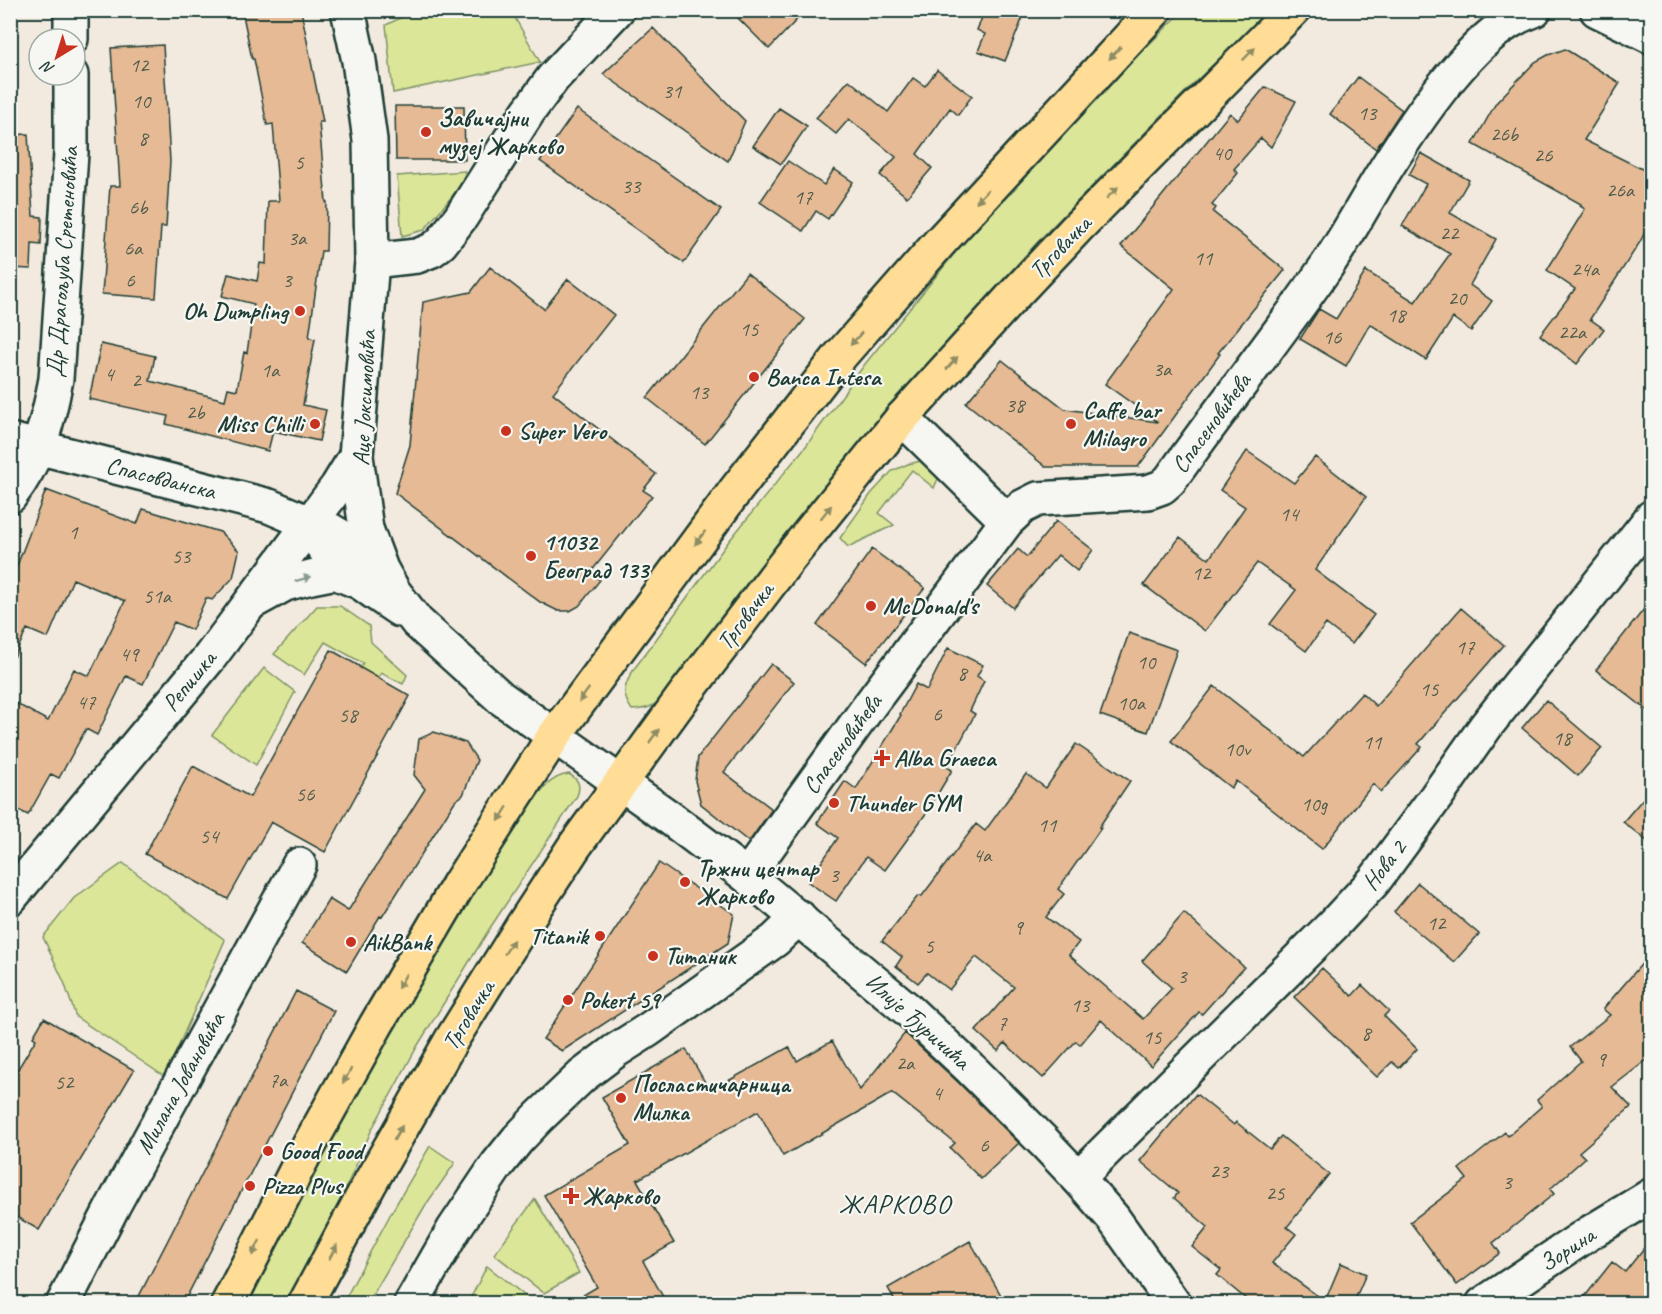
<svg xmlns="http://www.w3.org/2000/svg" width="1662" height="1314" font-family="Caveat,sans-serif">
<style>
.green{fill:#dbe699;stroke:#7d9266;stroke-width:1.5}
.building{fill:#e5ba95;stroke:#1f3d34;stroke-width:1.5}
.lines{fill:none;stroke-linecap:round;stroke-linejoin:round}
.street-casing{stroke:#1f3d34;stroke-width:38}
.secondary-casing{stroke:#1f3d34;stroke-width:38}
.primary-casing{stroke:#1f3d34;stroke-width:38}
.street{stroke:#f6f6f2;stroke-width:33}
.secondary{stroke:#f6f6f2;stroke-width:33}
.primary{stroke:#ffdd96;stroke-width:33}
.oneway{fill:#8f8d65}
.oneway2{fill:#8a9a93}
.poi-dot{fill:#c8321e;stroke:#f6f6f2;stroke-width:2}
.labels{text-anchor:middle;stroke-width:4.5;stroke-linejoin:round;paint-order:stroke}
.number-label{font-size:21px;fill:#505c4c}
.poi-label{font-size:24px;font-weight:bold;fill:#1f3d34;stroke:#f6f6f2;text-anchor:start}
.street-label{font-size:24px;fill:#1f3d34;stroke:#f6f6f2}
.quarter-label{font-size:27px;letter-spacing:1.5px;fill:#1f3d34;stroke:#f6f6f2}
</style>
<rect width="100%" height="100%" fill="#f3eadf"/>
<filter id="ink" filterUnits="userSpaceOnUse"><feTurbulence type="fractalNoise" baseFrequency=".0167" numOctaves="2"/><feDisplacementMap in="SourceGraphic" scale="12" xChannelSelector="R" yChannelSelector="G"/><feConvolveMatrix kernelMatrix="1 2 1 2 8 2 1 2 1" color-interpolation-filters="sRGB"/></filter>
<g filter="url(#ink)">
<path class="green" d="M416 10 511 11 540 62 393 93 386 25Z
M1183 11H1269L1193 84 1043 236 952 336 837 473 761 567 667 693C655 706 650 709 632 710 620 693 625 684 634 669L729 541 806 446 865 364 967 238 1076 116Z
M465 171 463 183 424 230 402 236 397 176Z
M921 461 930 463 940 474 934 488 912 470 879 513 894 525 848 547 840 538 871 494 892 471 908 464Z
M317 606H340L369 626 371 642 407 675 403 684 381 673 374 685 357 675 363 663 325 642 304 675 274 654Z
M264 668 295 692 256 765 212 735Z
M569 774C579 780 581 786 577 796L490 928 418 1045 372 1129 336 1210 289 1303 247 1304 325 1145 420 978 522 817C534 801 547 776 569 774Z
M123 863 225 940 165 1077 76 1017 64 982 43 937 74 898Z
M430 1146 455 1163 425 1206 368 1303H343L391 1213Z
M535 1199 579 1273 544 1293 494 1254Z
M487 1266 533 1302 531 1304 468 1303Z"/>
<path class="building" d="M242 10H301L323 122H319L326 202H327L326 251H321L309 338 315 339 303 405 326 410 319 441 273 431 268 451 166 424 168 416 89 399 101 344 155 356 150 381 225 400 228 388 237 390 244 352 247 353 254 304 222 296 228 274 257 281 260 263 266 264 268 201H279L273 124 267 125 254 59H252Z
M730 10H806L769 49Z
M985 10H1026L1005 61 978 51 985 34 977 30Z
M653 28 745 121 728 161 603 74Z
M163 45 170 161 166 227H161L156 298 102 294 110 186H120L111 48Z
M1565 49 1620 83 1584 140 1652 174V218L1640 242 1590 319 1604 329 1577 364 1540 335 1575 289 1547 270 1585 209 1580 206 1581 204 1473 144 1496 103 1535 62 1548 55Z
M937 70 972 96 958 115 950 108 917 154 932 168 907 197 880 175 896 157 849 119 836 134 816 118 849 80 888 112 913 78 925 86Z
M1358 77 1402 110 1376 149 1330 114Z
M1265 87 1296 101 1271 147 1261 138 1234 169 1238 173 1212 205 1216 208 1213 212 1285 270 1218 353 1220 354 1138 467H1046L966 403 1002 360 1065 409 1158 422 1105 384 1174 289 1121 246 1230 113 1238 120Z
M395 106H464L465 160H396Z
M779 108 807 126 781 164 753 146Z
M577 109 721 210 684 263 540 161Z
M28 134 33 216 42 217 41 245 32 244 31 269 10 268V135Z
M1421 153 1469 180 1450 213 1496 239 1470 285 1492 301 1471 331 1453 318 1426 360 1370 324 1346 366 1300 339 1319 309 1336 319 1366 271 1415 302 1450 254 1402 226 1426 184 1409 175Z
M788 161 824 185 834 169 853 182 828 219 816 211 803 231 760 202Z
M490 267 544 309 568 279 614 315 553 393 656 474 643 490 652 496 590 573 600 580 579 606 570 611H558L540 602 395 493 410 445 423 302 471 292Z
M747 273 805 319 705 444 647 398Z
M1247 451 1294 483 1315 457 1366 497 1315 570 1374 615 1352 644 1326 624 1306 651 1270 624 1296 590 1257 563 1205 631 1144 585 1180 537 1209 559 1245 507 1220 490Z
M46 490 137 524 143 509 220 532 239 551 233 578 212 600 206 598 192 630 174 622 143 684 126 676 97 735 86 729 59 778 51 774 28 815 10 806V700L48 721 74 669 89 676 125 601 73 579 48 638 27 629 10 666V584Z
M1056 521 1093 550 1077 571 1058 555 1013 608 987 586 1018 549 1027 557Z
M872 549 925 588 866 663 817 625Z
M1652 599V714L1596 670Z
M1461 608 1504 645 1418 744 1422 747 1381 792 1373 784 1322 849 1236 781 1231 788 1171 741 1214 686 1304 757 1362 693 1376 706Z
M1129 633 1177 650 1148 732 1100 715Z
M948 648 983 665 977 676 984 681 970 711 975 714 947 767 952 770 927 812 885 870 866 857 836 901 808 882 838 838 817 823 845 781 856 789 901 715 900 714 916 684 927 690Z
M331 650 359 666V667L410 696 325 852 271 822 228 899 145 854 193 766 250 797Z
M771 664 794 682 724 772 772 809 749 842 701 804 695 781 698 757Z
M1546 700 1602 748 1578 776 1522 728Z
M434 732 466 743 477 760 463 795 455 801 382 917 380 916 347 971 302 943 329 899 348 911 425 789 414 775 419 739Z
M1076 744 1130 781 1099 827 1101 828 1058 889 1064 894 1046 917 1079 942 1069 955 1143 1019 1172 988 1142 961 1184 913 1244 967 1202 1014 1199 1012 1151 1066 1101 1020 1080 1045 1076 1041 1043 1078 1005 1043 998 1051 976 1031 1014 987 976 957 949 990 927 973 918 983 896 966 902 957 882 941 918 896H922L976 824 985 831 1026 774 1046 788Z
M1652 788V845L1623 822Z
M659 863 734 914 728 943 562 1051 543 1039Z
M1418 883 1479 934 1454 962 1394 912Z
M1652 952V1056L1612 1087 1631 1107 1579 1152 1585 1158 1550 1189 1554 1194 1493 1243 1500 1253 1457 1285 1410 1222 1467 1179 1459 1169 1505 1132 1508 1136 1542 1106 1537 1100 1581 1061 1570 1047 1610 1015 1603 1009Z
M1322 968 1352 996 1362 985 1389 1011 1384 1016 1417 1049 1399 1068 1392 1062 1377 1077 1294 997Z
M296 991 334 1011 183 1304H135Z
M44 1018 134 1070 39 1230 10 1213V1082L36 1039 33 1037Z
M905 1033 958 1082 1019 1143 981 1179 950 1148 955 1143 892 1093 783 1156 758 1111 637 1180 674 1243 643 1261 667 1304H568L597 1287 544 1195 630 1145 602 1097 686 1049 710 1091 789 1047 797 1061 832 1041 860 1090Z
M1196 1094 1234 1125 1236 1122 1270 1149 1281 1136 1329 1174 1287 1227 1296 1234 1272 1263 1325 1301 1341 1263 1366 1274 1353 1304H1252L1217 1275 1221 1270 1192 1247 1208 1227 1174 1198 1178 1193 1140 1161Z
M1652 1238V1304H1579L1612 1262 1625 1272Z
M970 1241 1006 1304H897L888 1288Z"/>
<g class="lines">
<defs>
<path id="street" d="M71 10V39
M1597 10 1652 37
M372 261 417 256 432 250 441 243 461 217 528 112 553 78 617 10
M902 418 1007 521
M10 496C38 460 48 423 56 379L71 153V75
M254 601 285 584 311 577 331 573H337L359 582
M747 876 869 706 1007 521 1022 507 1038 499 1148 492 1162 487 1170 480C1221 408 1276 339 1326 267 1346 238 1362 208 1380 178 1404 139 1429 101 1459 67 1480 43 1504 20 1534 10
M10 898 210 657 337 487 356 456
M1078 1178 1333 925 1374 881 1436 797 1486 726 1652 517
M63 1304 113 1206 299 865
M411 1304 454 1229 497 1165 518 1139 539 1117 582 1076 615 1051 648 1030 775 940 799 917
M1483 1304 1591 1232 1652 1195"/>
<path id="secondary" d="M348 10 359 61 370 140 372 261 356 456 366 529 381 569 394 592 417 622 501 698 670 818 747 876 907 1009 971 1069 1044 1142 1078 1178 1113 1218 1174 1304
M10 440 269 506 309 523 330 530 340 536 381 569
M320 543C340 571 371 590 400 610"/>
<path id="primary" d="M228 1304 306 1151 376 1025 459 884 554 736 735 491 840 356 940 242 1155 10
M305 1304 370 1183 452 1039 523 925 574 847 686 693 790 557 902 418 1013 296 1077 228 1293 10"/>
</defs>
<use href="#street" class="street-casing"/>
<use href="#secondary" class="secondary-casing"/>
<use href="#primary" class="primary-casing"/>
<use href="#street" class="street"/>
<use href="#secondary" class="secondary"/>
<use href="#primary" class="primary"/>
</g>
<defs><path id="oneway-solid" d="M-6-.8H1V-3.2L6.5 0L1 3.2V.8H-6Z" transform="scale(1.5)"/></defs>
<g class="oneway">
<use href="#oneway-solid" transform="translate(1115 53) rotate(133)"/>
<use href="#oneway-solid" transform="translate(1249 54) rotate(-45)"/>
<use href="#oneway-solid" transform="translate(1112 193) rotate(-45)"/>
<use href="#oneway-solid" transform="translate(982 196) rotate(133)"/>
<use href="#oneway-solid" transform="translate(856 339) rotate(132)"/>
<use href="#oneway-solid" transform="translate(952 363) rotate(-48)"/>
<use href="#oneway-solid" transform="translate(826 512) rotate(-51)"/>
<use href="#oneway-solid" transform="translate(700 538) rotate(127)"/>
<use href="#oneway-solid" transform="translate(584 695) rotate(126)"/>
<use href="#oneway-solid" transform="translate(654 736) rotate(-54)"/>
<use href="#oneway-solid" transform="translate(503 814) rotate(122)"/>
<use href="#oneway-solid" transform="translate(509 947) rotate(-58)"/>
<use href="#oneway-solid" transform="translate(402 981) rotate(120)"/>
<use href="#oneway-solid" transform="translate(347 1076) rotate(120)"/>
<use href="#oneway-solid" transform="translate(398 1133) rotate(-60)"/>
<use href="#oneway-solid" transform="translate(256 1248) rotate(117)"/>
<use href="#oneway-solid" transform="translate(333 1252) rotate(-62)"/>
</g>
<use class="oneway2" href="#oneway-solid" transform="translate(303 579) rotate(-15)"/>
</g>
<g class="poi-dot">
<circle cx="426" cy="132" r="6"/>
<circle cx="300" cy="311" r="6"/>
<circle cx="754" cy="377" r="6"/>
<circle cx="315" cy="424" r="6"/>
<circle cx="1071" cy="424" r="6"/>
<circle cx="506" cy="431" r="6"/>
<circle cx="531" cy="556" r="6"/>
<circle cx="871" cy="606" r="6"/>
<path d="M879 749h6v6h6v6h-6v6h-6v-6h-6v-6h6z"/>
<circle cx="834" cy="803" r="6"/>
<circle cx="685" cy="882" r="6"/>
<circle cx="600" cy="936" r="6"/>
<circle cx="351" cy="942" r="6"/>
<circle cx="653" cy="956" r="6"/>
<circle cx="568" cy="1000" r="6"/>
<circle cx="621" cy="1098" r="6"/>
<circle cx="268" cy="1151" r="6"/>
<circle cx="250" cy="1186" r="6"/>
<path d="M568 1187h6v6h6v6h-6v6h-6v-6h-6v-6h6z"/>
</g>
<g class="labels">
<g class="number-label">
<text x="139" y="72">12</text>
<text x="672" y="98">31</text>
<text x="141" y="108">10</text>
<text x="1367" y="120">13</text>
<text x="1504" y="141">26b</text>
<text x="143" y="145">8</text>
<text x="1222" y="160">40</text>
<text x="1543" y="162">26</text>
<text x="299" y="169">5</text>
<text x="631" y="193">33</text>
<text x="1620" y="197">26a</text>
<text x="803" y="204">17</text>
<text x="138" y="214">6b</text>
<text x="1449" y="240">22</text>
<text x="297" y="245">3a</text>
<text x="133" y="255">6a</text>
<text x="1203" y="265">11</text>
<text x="1585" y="276">24a</text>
<text x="130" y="287">6</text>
<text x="287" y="287">3</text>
<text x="1457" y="305">20</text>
<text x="1396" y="322">18</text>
<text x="749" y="336">15</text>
<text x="1572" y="339">22a</text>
<text x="1332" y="344">16</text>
<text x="1162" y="376">3a</text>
<text x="270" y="377">1a</text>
<text x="109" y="381">4</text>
<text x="136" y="387">2</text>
<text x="699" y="399">13</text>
<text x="1015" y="412">38</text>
<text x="195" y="419">2b</text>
<text x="1289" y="521">14</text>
<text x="73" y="539">1</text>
<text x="181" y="563">53</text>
<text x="1201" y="580">12</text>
<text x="157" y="603">51a</text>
<text x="1465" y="654">17</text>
<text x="129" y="661">49</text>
<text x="1146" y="669">10</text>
<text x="962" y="680">8</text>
<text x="1429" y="696">15</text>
<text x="86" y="709">47</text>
<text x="1131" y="710">10a</text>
<text x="937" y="721">6</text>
<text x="348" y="722">58</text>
<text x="1562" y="745">18</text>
<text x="1372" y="749">11</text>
<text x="1237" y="756">10v</text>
<text x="305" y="801">56</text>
<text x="1314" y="811">10g</text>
<text x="1047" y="832">11</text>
<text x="209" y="843">54</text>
<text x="982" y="862">4a</text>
<text x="834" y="882">3</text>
<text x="1436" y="930">12</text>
<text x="1018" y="934">9</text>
<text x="929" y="953">5</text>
<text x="1182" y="983">3</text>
<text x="1080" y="1012">13</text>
<text x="1002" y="1030">7</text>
<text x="1366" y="1040">8</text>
<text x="1152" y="1044">15</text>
<text x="1601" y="1066">9</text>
<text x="905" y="1070">2a</text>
<text x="278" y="1087">7a</text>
<text x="64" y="1089">52</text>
<text x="937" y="1100">4</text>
<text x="984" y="1152">6</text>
<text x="1219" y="1178">23</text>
<text x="1507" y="1189">3</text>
<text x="1275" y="1200">25</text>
</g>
<g class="poi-label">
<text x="438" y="126">Завичајни<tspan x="438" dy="28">музеј Жарково</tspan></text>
<text x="288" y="319" text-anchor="end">Oh Dumpling</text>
<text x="766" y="385">Banca Intesa</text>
<text x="1083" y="418">Caffe bar<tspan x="1083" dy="28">Milagro</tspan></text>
<text x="303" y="432" text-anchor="end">Miss Chilli</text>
<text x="518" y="439">Super Vero</text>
<text x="543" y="550">11032<tspan x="543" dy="28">Београд 133</tspan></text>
<text x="883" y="614">McDonald's</text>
<text x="894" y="766">Alba Graeca</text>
<text x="846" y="811">Thunder GYM</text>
<text x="697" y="876">Тржни центар<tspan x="697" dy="28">Жарково</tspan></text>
<text x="588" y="944" text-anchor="end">Titanik</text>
<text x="363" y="950">AikBank</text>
<text x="665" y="964">Титаник</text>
<text x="580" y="1008">Pokert 59</text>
<text x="633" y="1092">Посластичарница<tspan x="633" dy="28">Милка</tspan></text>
<text x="280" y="1159">Good Food</text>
<text x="262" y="1194">Pizza Plus</text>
<text x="583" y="1204">Жарково</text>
</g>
<g class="street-label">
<text transform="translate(1060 247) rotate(-46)" y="8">Трговачка</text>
<text transform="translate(62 262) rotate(-86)" y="8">Др Драгољуба Сретеновића</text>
<text transform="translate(364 398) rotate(-87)" y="8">Аце Јоксимовића</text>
<text transform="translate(1211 423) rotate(-54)" y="8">Спасеновићева</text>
<text transform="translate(161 478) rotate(14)" y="8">Спасовданска</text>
<text transform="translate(745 616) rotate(-53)" y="8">Трговачка</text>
<text transform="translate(189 681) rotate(-51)" y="8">Репишка</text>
<text transform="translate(842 744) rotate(-54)" y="8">Спасеновићева</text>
<text transform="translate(1384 865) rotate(-52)" y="8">Нова 2</text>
<text transform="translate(468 1015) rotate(-58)" y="8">Трговачка</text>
<text transform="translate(918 1021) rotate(42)" y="8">Илије Ђуричића</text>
<text transform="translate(180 1083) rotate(-61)" y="8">Милана Јовановића</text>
<text transform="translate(1567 1249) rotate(-33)" y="8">Зорина</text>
</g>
<g class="quarter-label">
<text x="895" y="1213">ЖАРКОВО</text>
</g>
</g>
<rect width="1662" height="1314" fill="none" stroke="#f6f6f2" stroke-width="36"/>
<rect x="18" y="18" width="1626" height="1278" fill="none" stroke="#1f3d34" stroke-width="2" filter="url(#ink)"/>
<g transform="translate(57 57) rotate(218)"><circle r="28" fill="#f6f6f2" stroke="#a0aca6" stroke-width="1.5"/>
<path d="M0-4.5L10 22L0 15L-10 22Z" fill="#c8321e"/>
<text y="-9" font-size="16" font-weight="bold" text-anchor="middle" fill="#1f3d34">N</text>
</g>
</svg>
